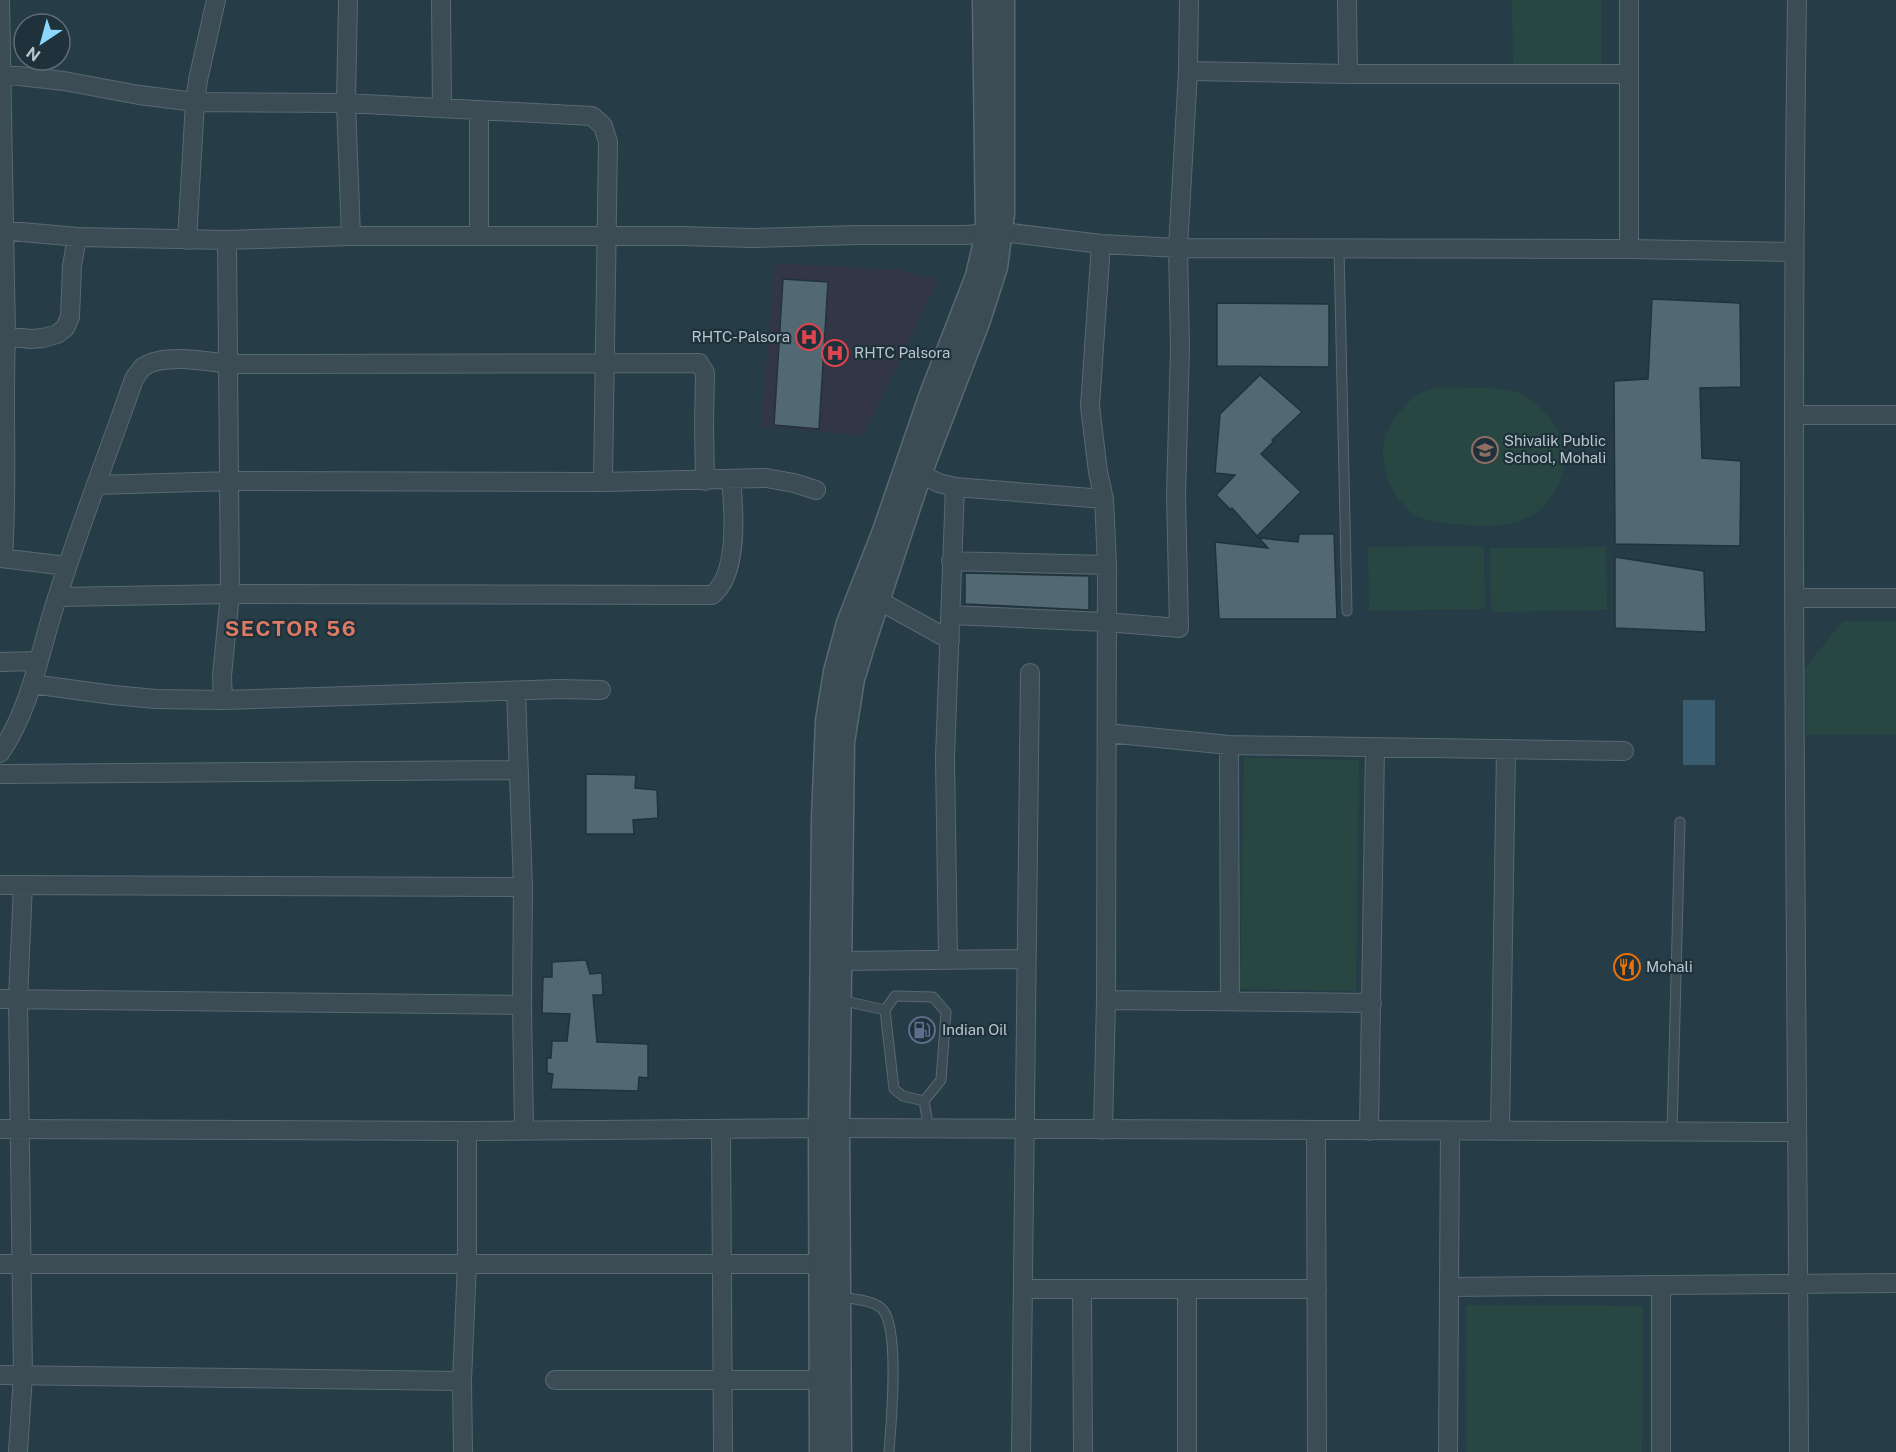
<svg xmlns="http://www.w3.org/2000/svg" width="1896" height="1452" font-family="'Public Sans',sans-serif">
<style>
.medical{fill:#333646}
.green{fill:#284743}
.water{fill:#395c6e}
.building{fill:#526873;stroke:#21333d;stroke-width:1.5}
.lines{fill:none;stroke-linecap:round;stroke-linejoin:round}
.service-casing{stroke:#596972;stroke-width:11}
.minor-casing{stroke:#596972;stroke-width:20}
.tertiary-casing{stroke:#596972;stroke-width:25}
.service{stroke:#3b4c55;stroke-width:9}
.minor{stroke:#3b4c55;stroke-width:18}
.tertiary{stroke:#3b4c55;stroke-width:22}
.labels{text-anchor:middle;stroke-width:4.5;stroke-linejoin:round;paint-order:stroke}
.poi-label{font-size:15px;fill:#b9c6ce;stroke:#1f313b;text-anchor:start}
.district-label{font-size:21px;font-weight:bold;letter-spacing:1.5px;fill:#dd7a64;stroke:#1f313b}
</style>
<rect width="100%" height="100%" fill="#263c46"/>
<path class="medical" d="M775 263 899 270 938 280 863 436 761 426Z"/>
<path class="green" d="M1512 0H1601V71H1513Z
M1448 387C1462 388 1505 387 1516 392 1543 403 1571 437 1564 467 1551 520 1514 529 1466 525 1450 524 1431 523 1417 516 1412 514 1407 508 1403 504 1383 483 1375 446 1393 421 1410 398 1419 389 1448 387Z
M1484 546 1485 609 1369 611 1368 547Z
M1606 547 1607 610 1491 612 1490 548Z
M1843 621H1896V735H1806L1805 668Z
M1244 758 1359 760 1356 991 1240 989Z
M1466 1305 1643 1306 1642 1452H1466Z"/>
<path class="water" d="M1683 700H1715V765H1683Z"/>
<path class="building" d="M783 279 828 282 819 429 774 425Z
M1652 299 1740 303 1741 387 1700 388 1702 458 1741 461 1740 546 1615 544 1614 381 1648 379Z
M1217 303 1329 304V367L1217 366Z
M1260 375 1302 412 1272 440 1274 441 1261 454 1301 492 1257 536 1232 508 1231 510 1216 495 1235 475 1215 473 1220 414Z
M1299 534H1334L1337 619H1219L1215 542 1268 548 1259 538 1298 542Z
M1615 557 1704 571 1706 632 1615 628Z
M965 573 1089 576V610L965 604Z
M586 774 636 775 635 788 657 790 658 818 633 820 634 834H586Z
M586 960 590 974 602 973 603 995H593L597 1042 648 1044V1078L639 1077 638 1091 551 1089 553 1074 547 1073V1058H551L552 1041H567L570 1014 542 1013 543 977H552V962Z"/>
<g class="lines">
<defs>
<path id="service" d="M1339 249 1347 611
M840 1000 885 1010 895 996 933 997 946 1012 941 1080 924 1101 929 1129
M885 1010 894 1089 903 1096 924 1101
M1672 1132 1680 822
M840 1297C852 1299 875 1300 883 1310 900 1331 891 1424 889 1452"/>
<path id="minor" d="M0 0 6 336C3 410 8 484 3 558
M348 0 346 103 351 236
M441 0 442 108
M1347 0 1348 74
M1797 0C1790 484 1797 968 1799 1452
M1188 71 1348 74H1629
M0 74 64 81 139 95 195 102 346 103 592 116 603 126 608 142 603 482
M0 230 77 237 227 240 351 236H680L752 238 857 235H966L1002 232 1101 244 1178 248 1629 249 1793 252
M479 236V110
M187 240 195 102 198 80 216 0
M1101 244 1090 406 1098 472 1104 499 1107 565 1106 1000 1103 1130
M1629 249V0
M0 336 31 339 43 338 57 334 65 328 70 317 72 266 77 237
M1794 415H1896
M920 474 939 483 955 487 1104 499
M96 485 230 481 603 482 766 478 794 483 816 490
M0 558 67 566
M951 561 1107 565
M57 597 230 594 712 595C739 575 734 509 731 479
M1795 598H1896
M878 600 950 640
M951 615 1106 622 1179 628 1176 495 1180 347 1178 248 1188 71 1189 0
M0 662 38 661
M32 684 113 695 156 699 223 700 560 689 601 690
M516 692 523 887 522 1005 524 1129
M223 700 222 676 230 594 227 240
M1107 733 1229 745 1624 751
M1229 745 1230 1001
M0 753C32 707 40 648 58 595 81 522 109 451 134 379 137 375 140 370 143 367 164 353 205 361 229 364L699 363 705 373 704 425 705 481
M0 774 518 770
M0 885 523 887
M948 960 945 757 955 487
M840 961 1026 959
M0 999 522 1005
M1106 1000 1372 1003
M0 1129 467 1131 838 1128 1797 1132
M721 1129 723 1452
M1316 1130 1317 1452
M1369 1131 1375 748
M1500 1131 1506 749
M0 1264H821
M1449 1287 1896 1283
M1023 1289H1317
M1082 1289 1083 1452
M0 1375 462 1381
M555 1380H821
M18 1452 23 1375 18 999 23 885
M463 1452 462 1381 467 1263V1131
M1021 1452 1030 673
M1187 1452V1289
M1448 1452 1450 1131
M1661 1452V1286"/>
<path id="tertiary" d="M821 1452 820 1128 823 819 827 721 835 672 848 623 884 531 930 397 977 276 987 233 984 0
M840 1452 838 1128 843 742 853 679 863 646 920 474 979 320 996 267 1003 214V0"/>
</defs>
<use href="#service" class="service-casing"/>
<use href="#minor" class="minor-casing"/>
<use href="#tertiary" class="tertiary-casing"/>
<use href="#service" class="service"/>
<use href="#minor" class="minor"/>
<use href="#tertiary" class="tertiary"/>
</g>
<defs>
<symbol id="hospital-ring" viewBox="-11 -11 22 22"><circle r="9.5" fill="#1f313b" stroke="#e0444e" stroke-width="1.5"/><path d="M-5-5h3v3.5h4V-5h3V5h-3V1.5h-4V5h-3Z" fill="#e0444e"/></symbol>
<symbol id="school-ring" viewBox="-11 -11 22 22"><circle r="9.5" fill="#1f313b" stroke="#8d6e63" stroke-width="1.5"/><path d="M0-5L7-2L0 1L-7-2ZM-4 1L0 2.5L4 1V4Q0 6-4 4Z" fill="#8d6e63"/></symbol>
<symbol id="restaurant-ring" viewBox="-11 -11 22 22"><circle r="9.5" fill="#1f313b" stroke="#e8710a" stroke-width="1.5"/><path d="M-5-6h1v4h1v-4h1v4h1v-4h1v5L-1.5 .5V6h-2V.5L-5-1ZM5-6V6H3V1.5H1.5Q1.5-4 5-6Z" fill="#e8710a"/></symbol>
<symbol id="fuel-ring" viewBox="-11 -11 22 22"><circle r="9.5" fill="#1f313b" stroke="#5c6f8a" stroke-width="1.5"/><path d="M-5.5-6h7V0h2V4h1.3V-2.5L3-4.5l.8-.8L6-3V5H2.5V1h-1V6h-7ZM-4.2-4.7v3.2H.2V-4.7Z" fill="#5c6f8a"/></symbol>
</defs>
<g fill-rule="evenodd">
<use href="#hospital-ring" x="794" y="322" width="30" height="30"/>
<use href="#hospital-ring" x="820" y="338" width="30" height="30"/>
<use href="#school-ring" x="1470" y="435" width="30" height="30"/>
<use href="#restaurant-ring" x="1612" y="952" width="30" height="30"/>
<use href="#fuel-ring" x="907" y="1015" width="30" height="30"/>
</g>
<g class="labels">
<g class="poi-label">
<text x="790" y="342" text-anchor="end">RHTC-Palsora</text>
<text x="854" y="358">RHTC Palsora</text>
<text x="1504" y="446">Shivalik Public<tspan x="1504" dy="17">School, Mohali</tspan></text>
<text x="1646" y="972">Mohali</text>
<text x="942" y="1035">Indian Oil</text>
</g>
<g class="district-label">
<text x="291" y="636">SECTOR 56</text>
</g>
</g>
<g transform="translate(42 42) rotate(216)"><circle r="28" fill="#1f313b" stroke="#5d6d76" stroke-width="1.5"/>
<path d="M0-4.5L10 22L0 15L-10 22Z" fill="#8dd6fe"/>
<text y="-9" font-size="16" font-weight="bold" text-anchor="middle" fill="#b9c6ce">N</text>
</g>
</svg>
